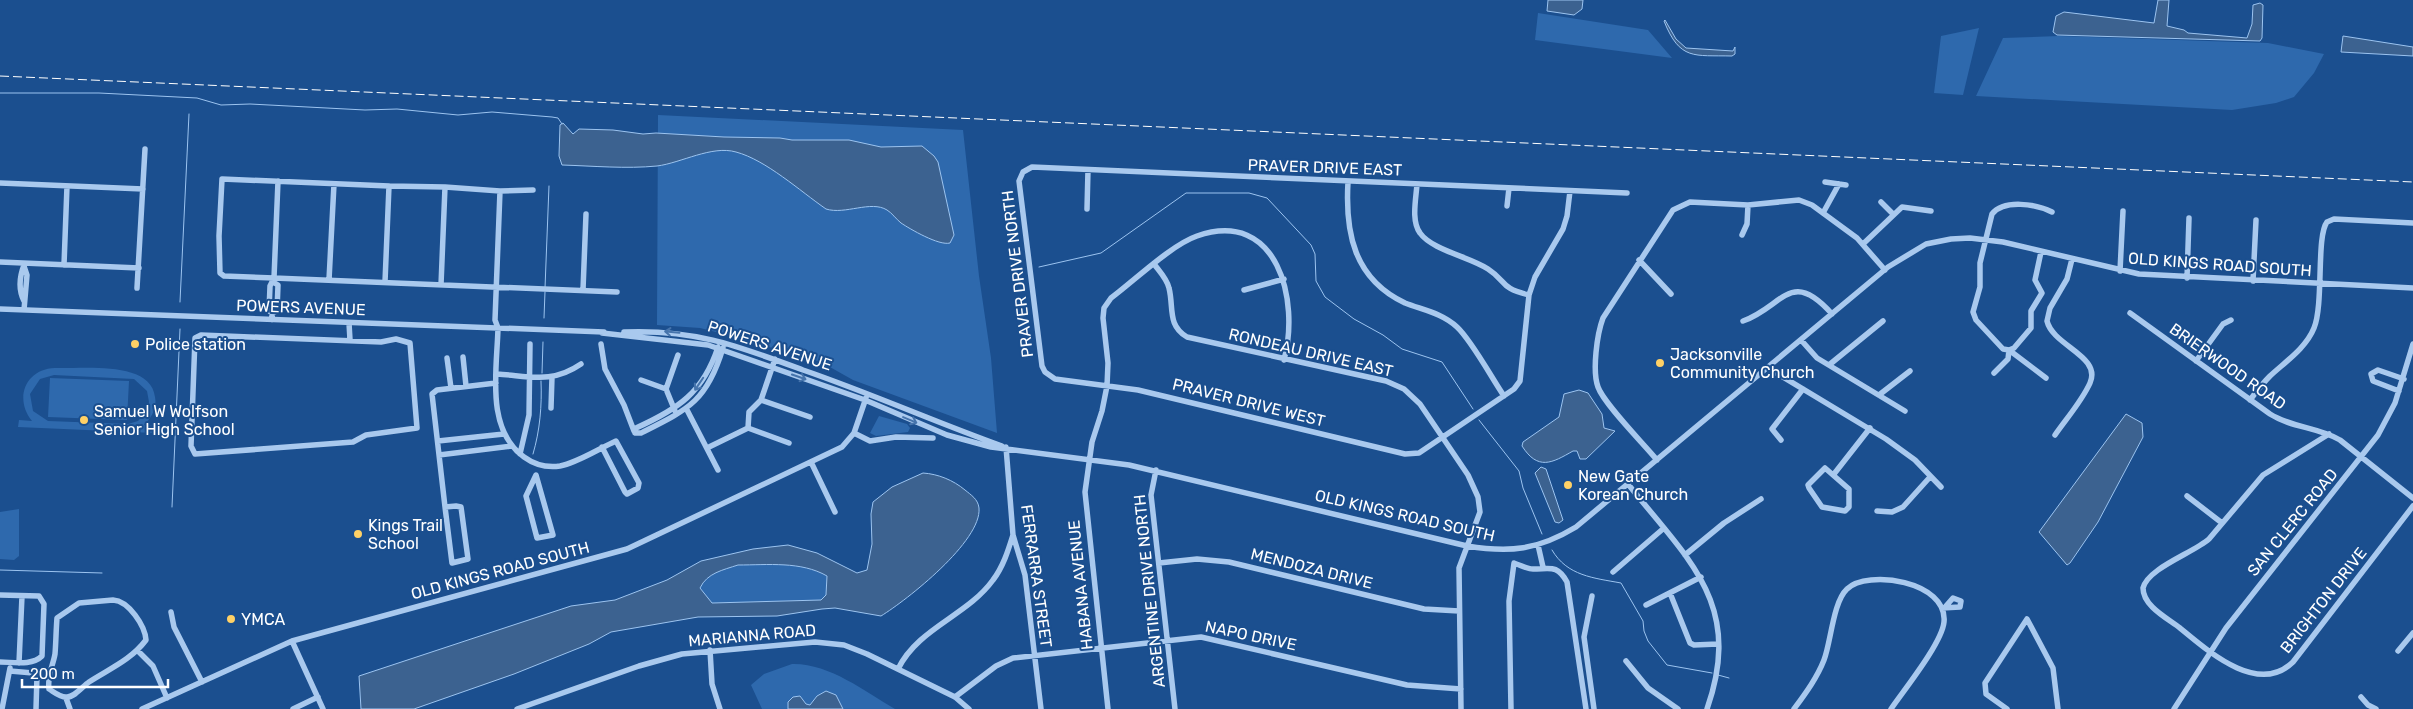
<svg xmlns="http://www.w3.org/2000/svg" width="2413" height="709" font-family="Rubik,sans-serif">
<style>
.green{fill:#2e69ad;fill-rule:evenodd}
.water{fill:#3c6290;stroke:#9cc4f0;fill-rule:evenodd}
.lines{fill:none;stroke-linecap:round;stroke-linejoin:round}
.stream{stroke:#9cc4f0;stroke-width:1}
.minor{stroke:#a9c9ee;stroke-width:5.5}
.rail{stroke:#fff;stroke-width:1;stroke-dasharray:9 4;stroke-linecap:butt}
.oneway{stroke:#4674ac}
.poi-dot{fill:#ffd166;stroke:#1b4f8f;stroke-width:2}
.labels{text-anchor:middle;stroke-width:4;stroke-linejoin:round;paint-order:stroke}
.street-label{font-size:16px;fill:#fff;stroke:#1b4f8f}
.poi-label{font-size:16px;fill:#fff;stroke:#1b4f8f;text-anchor:start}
</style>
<rect width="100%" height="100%" fill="#1b4f8f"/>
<path class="green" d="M1538 13 1648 30 1672 58 1535 40Z
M1979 28 1963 95 1934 93 1941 36Z
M2059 36 2268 43 2324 54 2314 73 2294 97 2276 103 2232 110 1976 96 2003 38Z
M658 115 963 130 979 276 991 358 997 433 853 380 821 362 724 334 700 328 657 325Z
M55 368C82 369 151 360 155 397 157 408 152 417 144 425L155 426 154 433 18 427 19 420 32 421C14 399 25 369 55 368ZM54 375 134 379 147 391 149 402 146 412 138 421 128 424 48 421 33 411 30 394 40 379Z
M50 378 129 381 127 420 48 417Z
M879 416 907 424 910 428 908 432 876 436 870 433Z
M19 509V556L14 560 0 559V512Z
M738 565C768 565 800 561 827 576L826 595 821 600 712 603 700 588C707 573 723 570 738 565Z
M792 664C829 663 864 691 895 709H762L751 685 764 674Z"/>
<path class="water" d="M1548 0H1583L1582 9 1574 15 1547 11Z
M2158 0H2169L2167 26 2184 30 2188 33 2247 38 2252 24 2253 5 2260 3 2263 5 2262 38 2260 41 2057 35 2053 32 2056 16 2064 12 2154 23Z
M1665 20 1676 39 1686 48 1733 51 1735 47V54L1732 56C1694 55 1680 61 1664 21Z
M2343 36 2413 47V56L2341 52Z
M563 123 573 134 579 129 613 130 643 134 656 133 724 137 780 138 792 140H849L881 147 922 146 934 156 938 162 954 235 950 243C939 246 910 229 901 223 896 219 892 213 887 210 871 200 845 215 826 209 800 191 766 160 736 152 712 145 681 163 657 166 626 169 594 166 562 165L559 156 560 125Z
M1579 390 1588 393 1602 414 1604 428 1615 431 1586 459H1580L1577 451H1573C1552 463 1538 471 1522 446L1523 442 1559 417 1564 394Z
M2126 414 2142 423 2143 437 2098 522 2070 563 2067 565 2039 532Z
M1541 467 1546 469 1563 520 1559 523 1555 522 1535 473Z
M923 473C938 474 953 480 965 490 971 495 978 499 979 508 982 541 907 600 881 616L835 608 822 609 777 616 698 617 611 632 589 644 514 674 414 709H361L359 676 571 606 615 600 667 580 701 561 753 549 788 545 817 553 857 573 867 570 872 544 871 514 873 502 892 487ZM738 565C768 565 801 561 827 576L826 595 821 600 712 603 700 588C707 573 723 570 738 565Z
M826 691 836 695 843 709H788V702L793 697 800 696 806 704 810 705 817 696Z"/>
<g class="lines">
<path class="stream" d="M0 93H99L197 98 221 105 250 104 365 110 397 109 458 115 492 112 552 117 558 118 562 124
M1039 267 1101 253 1186 193H1249L1267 198 1311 245 1315 254 1316 281 1325 297 1354 319 1383 335 1402 349 1442 362 1473 409
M545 288 549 186
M180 302 189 114
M544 318 545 292
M542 373 543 342
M1479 420 1519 471 1523 488 1542 534
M533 454C540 430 542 406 541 381
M172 507 180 329
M1552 550C1567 576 1594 578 1621 583L1643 621 1644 631 1648 641 1667 665 1712 673
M0 570 102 573
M1718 675 1729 678"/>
<path class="minor" d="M1348 182C1345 233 1354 279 1405 303 1423 310 1442 313 1457 327 1472 341 1491 377 1504 396
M1825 182 1846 185
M0 183 143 189
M1417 184C1416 199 1411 221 1420 233 1432 250 1470 257 1488 269 1508 282 1499 288 1529 295
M389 186 222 179 219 236 220 273 224 276 274 278 617 292
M500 191 495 320 498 328C497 370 485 429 524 457 535 465 546 468 560 466 577 463 600 448 616 441L639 483 638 488 627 494 625 492 602 447
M1570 191 1567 216 1563 229 1535 277 1529 295 1520 381 1514 389 1419 453 1405 454 1138 390 1055 379 1045 372 1042 366 1019 181 1023 172 1032 167 1627 193
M1881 202 1893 214
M1507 206 1509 188
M1087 209 1088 170
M1823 213 1839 184
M1742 235 1747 224 1748 205
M1863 244 1902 207 1931 211
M1639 260 1671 294
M0 262 139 268
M1154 264C1160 272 1167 279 1169 288 1174 308 1167 325 1187 337L1386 381 1404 389 1420 404 1468 475 1478 497 1480 512 1459 568 1461 709
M64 265 67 186
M2120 271 2123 211
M2187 278 2189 218
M329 280 334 184
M2253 281 2256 220
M385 282 389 186 445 187
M441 285 445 187 500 191 533 190
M137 288 145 149
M583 290 586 214
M1244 290 1284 279
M24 301C18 289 19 278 24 265
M0 309 604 332
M24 310 27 275 24 266
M272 313 277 311 278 285 273 282
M2130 313 2270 414C2292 428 2318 427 2340 440L2413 498
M272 320V313L269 311 270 286 274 278 278 181
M1743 321C1783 307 1790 267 1832 314
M349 323 350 340
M624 332C695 329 738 346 803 370 870 393 935 422 1002 446
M602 333 708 345 865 400 947 435 991 447 1129 465 1467 546C1510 553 1538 550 1576 527L1888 267 1926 244 1951 239 1970 238 2003 242 2139 274 2413 288
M201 335 381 342 396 339 410 343 417 428 366 435 353 442 195 454 191 446 195 338Z
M1801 340 1817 358 1905 411
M601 344 605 369 624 405 634 431
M718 347C703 393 678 409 636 428L635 433H641C689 409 707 401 723 348
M2009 350 2014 348 2031 328V311L2042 293 2035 280 2041 252
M463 357 466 386
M447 358 451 388
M2196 361 2223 324 2231 320
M1829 365 1883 321
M1768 368 1886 439 1915 460 1941 487
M1994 373 2008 359 2009 350
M497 374C530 376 552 384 581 364
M2046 378 2009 350 2003 349 1976 320 1973 312 1980 287V263L1992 214C2004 199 2036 204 2052 212
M641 380 666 389
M666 389 678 355
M666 389 675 411
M2399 391 2373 381 2371 374 2378 370 2404 379
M1879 395 1910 371
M761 400 810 417
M2250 400C2256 392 2262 384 2270 376 2285 362 2306 348 2314 328 2324 304 2316 236 2327 222L2334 219 2413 223
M551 408 552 377
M686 408 718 470
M748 428 789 443
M854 433 870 441 896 437 933 438
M2329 434 2263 475 2209 539C2193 553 2148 568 2143 588 2143 606 2167 618 2180 628 2208 651 2258 696 2293 662L2413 506
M2055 435C2066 419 2082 401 2090 383 2102 356 2053 346 2047 321L2050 308 2067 279 2072 259
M1781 440 1772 429 1803 389
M438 441 504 434
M1006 447 1013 535 1025 575 1041 709
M707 448 748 428 749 412 761 400 775 359
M520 454 529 415 530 344
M439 455 512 446
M1657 460C1644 444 1604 404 1598 387 1592 371 1597 334 1603 318L1673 210 1690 202 1748 205 1799 200 1812 205 1857 238 1885 270
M811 462 835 512
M1825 468 1849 489V507L1845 511 1822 507 1809 488 1808 485Z
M1156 470 1151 495 1175 709
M1834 474 1870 428
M536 475 553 535 537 538 526 496Z
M1628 484C1688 560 1744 603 1707 709
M2187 496 2222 523
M456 506 461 507 468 559 452 563 445 507Z
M445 507 432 394 437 390 496 383
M1877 511 1892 512 1903 507 1930 477
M1538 545 1543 567
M1685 555 1724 523 1761 499
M1159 563 1197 559 1229 562 1424 609 1459 611
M1613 572 1664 528
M1670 593 1690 643 1694 645 1718 644
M0 595 39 596 44 604 42 656C32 666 13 662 0 662
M1592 596 1584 637 1594 709
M113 600C129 601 145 626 146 640 131 660 109 669 89 682 83 686 75 697 67 697 61 698 54 692 49 689 47 675 53 666 55 654 56 642 56 630 57 618L79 603Z
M1646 605 1701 577
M1942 608 1960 607 1961 601 1953 598 1946 606
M171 612 174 627 202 682
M292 641 323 709
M137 650 153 666 167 698
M710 650 712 684 720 709
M2398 651 2413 633
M1626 661 1648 688 1678 709
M19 663 22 596
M898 669C918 628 967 616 993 580 1003 567 1008 551 1013 535
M10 671 33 673 37 675 36 709
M955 697 996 666 1013 658 1201 637 1407 685 1461 689
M2361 697 2368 705 2376 709
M66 698 70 709
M2 709 10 668
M142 709 292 641 627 549 842 447 854 433 866 398
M293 709 318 697
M517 709 639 666 682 654 815 642 844 645 867 654 955 697 969 709
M1108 709 1085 492 1092 442 1102 411 1107 386 1108 363 1103 318 1104 308 1111 298C1134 281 1171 245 1197 236 1278 208 1300 301 1284 360
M1511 709 1509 601 1514 563C1520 565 1527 569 1533 569 1550 569 1557 564 1567 582L1586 709
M1794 709C1805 694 1817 678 1824 660 1831 642 1833 602 1847 589 1867 569 1948 581 1944 622 1942 643 1904 690 1891 709
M2007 709 1986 694 1985 683 2027 619 2053 668 2058 709
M2174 709 2226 628 2378 435 2395 403 2413 344"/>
<path class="rail" d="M0 76 2413 182"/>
</g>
<defs><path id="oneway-shaft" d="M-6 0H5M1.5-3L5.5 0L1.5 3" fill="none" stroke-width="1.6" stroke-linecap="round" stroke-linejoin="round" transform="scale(1.25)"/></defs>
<g class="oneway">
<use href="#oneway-shaft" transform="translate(672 332) rotate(-175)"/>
<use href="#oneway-shaft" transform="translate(799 377) rotate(19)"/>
<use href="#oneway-shaft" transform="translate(699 384) rotate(124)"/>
<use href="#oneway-shaft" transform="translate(910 420) rotate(23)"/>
</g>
<g class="poi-dot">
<circle cx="135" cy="344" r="5"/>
<circle cx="1660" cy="363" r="5"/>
<circle cx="84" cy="420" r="5"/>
<circle cx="1568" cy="485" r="5"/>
<circle cx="358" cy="534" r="5"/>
<circle cx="231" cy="619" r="5"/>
</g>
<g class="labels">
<g class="street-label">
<text transform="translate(1325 167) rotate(2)" y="6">PRAVER DRIVE EAST</text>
<text transform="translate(2220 264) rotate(4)" y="6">OLD KINGS ROAD SOUTH</text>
<text transform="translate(1017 274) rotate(-97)" y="6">PRAVER DRIVE NORTH</text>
<text transform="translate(301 307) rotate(2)" y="6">POWERS AVENUE</text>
<text transform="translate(770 345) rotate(18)" y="6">POWERS AVENUE</text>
<text transform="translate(1311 352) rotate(13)" y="6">RONDEAU DRIVE EAST</text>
<text transform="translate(2228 366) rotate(35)" y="6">BRIERWOOD ROAD</text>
<text transform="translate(1249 402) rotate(14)" y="6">PRAVER DRIVE WEST</text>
<text transform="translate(1405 515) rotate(13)" y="6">OLD KINGS ROAD SOUTH</text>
<text transform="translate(2292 522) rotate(-51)" y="6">SAN CLERC ROAD</text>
<text transform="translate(1312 568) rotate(14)" y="6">MENDOZA DRIVE</text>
<text transform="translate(500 570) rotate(-15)" y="6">OLD KINGS ROAD SOUTH</text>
<text transform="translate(1037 576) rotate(82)" y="6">FERRARRA STREET</text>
<text transform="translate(1080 585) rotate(-96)" y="6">HABANA AVENUE</text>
<text transform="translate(1149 591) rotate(-96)" y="6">ARGENTINE DRIVE NORTH</text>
<text transform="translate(2323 600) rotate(-52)" y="6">BRIGHTON DRIVE</text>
<text transform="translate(752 635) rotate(-5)" y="6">MARIANNA ROAD</text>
<text transform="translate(1251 635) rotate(12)" y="6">NAPO DRIVE</text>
</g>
<g class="poi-label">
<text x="145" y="350">Police station</text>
<text x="1670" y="360">Jacksonville<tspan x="1670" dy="18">Community Church</tspan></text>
<text x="94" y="417">Samuel W Wolfson<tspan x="94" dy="18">Senior High School</tspan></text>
<text x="1578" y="482">New Gate<tspan x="1578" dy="18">Korean Church</tspan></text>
<text x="368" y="531">Kings Trail<tspan x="368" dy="18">School</tspan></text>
<text x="241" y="625">YMCA</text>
</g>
</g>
<path d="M22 679v8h146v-8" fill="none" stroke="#ffffff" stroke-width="2.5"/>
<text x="30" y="679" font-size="15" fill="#ffffff" stroke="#1b4f8f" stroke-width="4" paint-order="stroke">200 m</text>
</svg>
